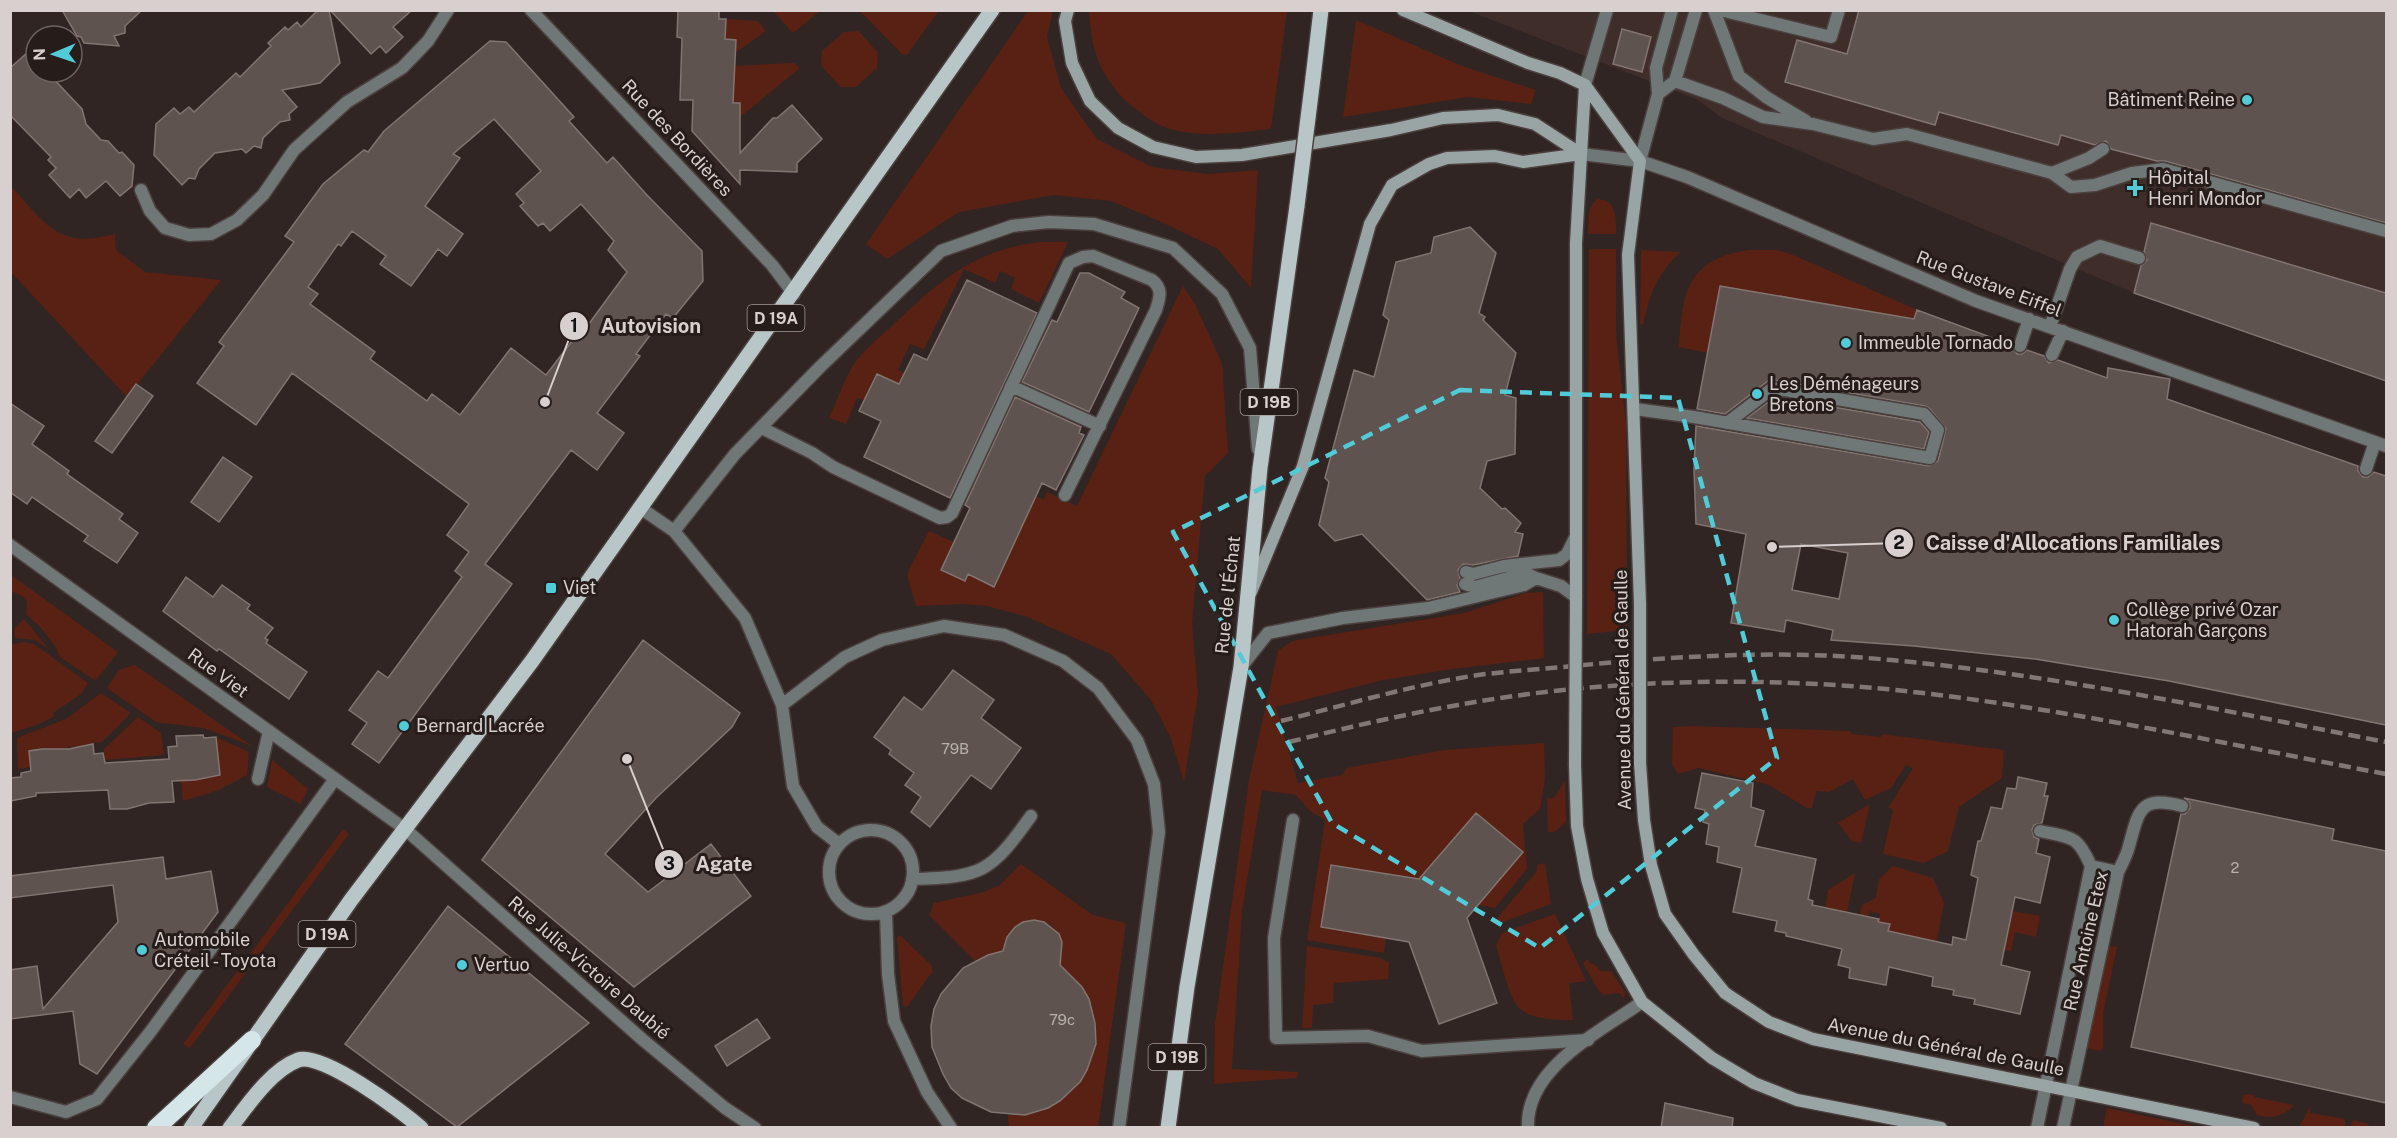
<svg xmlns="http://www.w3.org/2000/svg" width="2397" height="1138" font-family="'Public Sans',sans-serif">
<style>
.built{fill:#3e2d28}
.green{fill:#592114}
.building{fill:#5f534f;stroke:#827571;stroke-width:1.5;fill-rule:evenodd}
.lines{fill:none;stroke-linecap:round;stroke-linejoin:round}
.lane-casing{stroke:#4b403e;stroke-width:15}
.street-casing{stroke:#4b403e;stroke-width:15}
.secondary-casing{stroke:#4b403e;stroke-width:15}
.primary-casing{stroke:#4b403e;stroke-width:18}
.highway-casing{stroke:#4b403e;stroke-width:21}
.lane{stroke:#707777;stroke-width:12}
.street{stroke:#707777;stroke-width:12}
.secondary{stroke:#99a4a5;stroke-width:12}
.primary{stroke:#b9c6c8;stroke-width:15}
.highway{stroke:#d5e6e8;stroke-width:18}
.rail{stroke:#817876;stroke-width:4.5;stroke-dasharray:12 6;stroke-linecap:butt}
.secondary-bridge-casing{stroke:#4b403e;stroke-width:15;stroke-linecap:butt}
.primary-bridge-casing{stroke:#4b403e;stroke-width:18;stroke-linecap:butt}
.secondary-bridge{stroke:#99a4a5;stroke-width:12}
.primary-bridge{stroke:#b9c6c8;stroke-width:15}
.marked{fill:none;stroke:#52cbd8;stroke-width:4.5;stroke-dasharray:12 8;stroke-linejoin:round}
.poi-dot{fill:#52cbd8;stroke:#261c19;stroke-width:2}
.labels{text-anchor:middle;stroke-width:6;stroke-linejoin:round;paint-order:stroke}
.number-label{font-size:15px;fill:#b9b1ae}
.shield{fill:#261c19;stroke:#a29a98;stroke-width:1.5}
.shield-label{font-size:16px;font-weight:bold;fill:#d7d0ce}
.poi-label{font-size:18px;fill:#d7d0ce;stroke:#261c19;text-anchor:start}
.street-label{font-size:18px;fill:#d7d0ce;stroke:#261c19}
.leader{fill:none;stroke:#d7d0ce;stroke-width:2}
.callout-dot{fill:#d7d0ce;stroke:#261c19;stroke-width:2}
.mark-label{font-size:18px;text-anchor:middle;font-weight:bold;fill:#111}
.callout-label{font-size:20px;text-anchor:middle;font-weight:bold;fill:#d7d0ce;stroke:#261c19;stroke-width:6;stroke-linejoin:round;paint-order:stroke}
</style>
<rect width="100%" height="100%" fill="#302522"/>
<path class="built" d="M1469 11H2386V381L2134 293 1722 118 1698 100Z"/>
<path class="green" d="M773 11H820L793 33Z
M910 11 912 12 939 11 907 55 902 54 860 11Z
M1028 11H1053L1047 37 1061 88 1097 139 1152 167 1208 174 1258 170 1251 288 1218 249 1157 220 1111 201 1054 195 959 212 887 259 866 244Z
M1089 11H1287L1271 129C1240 132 1205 138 1174 130 1162 127 1151 121 1141 113 1104 86 1091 56 1089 11Z
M726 19 758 21 766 31 735 53 725 39Z
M1356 20 1462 66 1536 90 1531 104 1469 97 1343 117Z
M859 31 878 53 877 68 856 87H841L821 66 822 51 844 32Z
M794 63 800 68 740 117V103H731L730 66Z
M10 185C45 223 58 250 115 234L116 250 145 272 221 280 127 397 11 272Z
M1597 199C1618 200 1616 220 1616 234H1588C1589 221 1586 209 1597 199Z
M1041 242H1068L1039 303 1011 289 1015 278 1000 271 995 283 964 269 924 349 910 344 898 370 905 373 899 384 877 374 864 400 857 398 846 424 829 418C837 401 846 374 857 360 867 347 881 336 893 325 939 281 976 249 1041 242Z
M1589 249H1616V333L1626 425 1627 630 1587 634Z
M1641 250 1681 252C1658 272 1649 295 1643 325L1640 324Z
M1749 250H1777L1796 256 1917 310 1914 319 1721 286 1708 353 1679 347C1682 292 1687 259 1749 250Z
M1183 286 1194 302 1222 363 1228 453 1205 476 1192 623 1198 694 1184 782 1170 736 1151 700 1111 654 1025 616 987 606 965 604 916 606 907 574 929 531 954 542 941 570 964 581 968 574 994 587 1036 496 1044 500 1047 492 1077 506Z
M11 575 118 652 97 679 94 680 60 657 55 646 41 628 26 614 27 603 24 597 11 591Z
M1543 592 1544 658 1453 669 1383 680 1276 707 1298 783 1342 775 1347 768 1445 750 1544 743 1545 779 1540 809 1523 824 1527 869 1495 908 1479 905 1523 852 1476 813 1419 879 1331 865 1321 927 1386 938 1384 953 1307 940 1325 820 1311 812 1296 795 1262 790 1242 911 1232 1069 1298 1072 1297 1078 1214 1084 1215 1024 1249 780 1278 651 1292 641 1464 613 1526 593Z
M24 619 49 649 35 640 15 638V628Z
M25 642 34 644 88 683 81 694 53 713 55 716 37 725 11 733V644Z
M134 665H135L252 746 204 728 156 722 107 688 119 670Z
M101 693 131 713 102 742 93 743 92 746 67 747V752H56L54 749 31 767 18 769 17 738 66 719Z
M138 717 161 733 164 755 104 760V749Z
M1691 726 1851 731 1852 734 1881 737 1882 734 2004 750 2002 778 1959 807 1948 851 1924 863 1883 854 1893 809 1888 808 1913 768 1906 765 1891 788 1865 800 1853 779 1829 792 1816 791 1812 808H1807L1769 785 1699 768 1678 774 1672 764 1673 727Z
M216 737 249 752 247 775 219 790 183 801 181 781 220 775Z
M272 760 308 789 301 804 267 787Z
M1565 781 1566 822 1554 832H1548L1547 798H1554Z
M1870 804 1861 843 1852 841 1838 823Z
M343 829 349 834 190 1048 183 1044Z
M1545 863 1551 904 1496 925 1498 917 1537 871V865Z
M1021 864 1093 915 1126 923 1098 1127H1009L1008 1115C1022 1115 1035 1114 1048 1108 1088 1090 1108 1038 1088 998 1082 984 1070 974 1059 963 1076 920 1014 898 1005 951L988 955 975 961 929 915 934 903 984 892 1000 885Z
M1893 866 1933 878 1944 903 1937 941 1888 931 1889 924 1878 922 1880 914 1870 911 1868 917 1860 915 1862 905 1876 898 1879 879Z
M1855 873 1847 912 1825 908 1828 890Z
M2012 911 2040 916 2036 937 2015 932 2011 951 2004 950Z
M1555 914 1586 981 1569 983 1573 1020C1556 1020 1526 1020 1516 1004 1508 993 1501 961 1496 946L1502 933Z
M900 935 931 965 933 971 907 1007 903 1006 897 937Z
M1307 946 1381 958 1389 963 1388 979 1334 983 1333 1003 1313 1005 1312 1028H1302Z
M2108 946 2117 947 2103 1013V1049L2099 1051 2086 1048Z
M1588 959 1591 965 1593 963 1601 971H1611L1625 992 1624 999 1619 993 1604 995 1599 991 1583 963Z
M2248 1094 2255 1095 2254 1097 2294 1105C2283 1117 2272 1119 2257 1115L2251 1105 2242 1103 2243 1095Z
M2310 1107V1113L2345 1119V1125L2351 1127 2353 1120 2369 1124 2368 1127H2299Z
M2107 1108 2198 1127H2103Z"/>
<path class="building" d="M62 10H142L125 26V33L114 36 119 46 84 43 81 37 77 36Z
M318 10H329L340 63 320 83 282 90 297 107 289 114 290 120 280 122 263 138 261 148 254 146 246 153 242 149 215 153 199 169 195 179 189 178 182 185 154 155 156 124 174 108 180 114 189 107 194 112 236 73 240 77 271 46 268 43 285 27 288 30 297 22 301 27Z
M330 10H412L393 27 403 37 386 53 380 46 371 54Z
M678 10H719V19H726L725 39 736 40 733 103H740V153L773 118H777L792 105 822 139 797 163V172L740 170V184L692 131 693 100H680L682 38 677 37Z
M1859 10H2386V223L2165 161H2157L2111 149 2106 141 2095 145 2061 135 2058 145 1939 112 1935 125 1785 82 1797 40 1847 54Z
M1622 29 1651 37 1642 72 1613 64Z
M490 41 506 42 574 117 569 121 607 163 613 157 646 194 702 251 703 281 673 318 666 314 636 354 640 356 597 413 624 433 597 470 571 450 485 564 512 584 379 763 352 744 367 723 349 710 378 671 388 678 462 577 455 571 469 552 447 535 469 504 292 373 256 425 197 383 224 346 219 342 294 242 285 236 323 184 364 150 368 152 384 131ZM494 119 541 171 516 194 524 203 520 206 538 226 543 223 550 231 581 204 614 241 608 250 627 272 588 325 586 323 546 375 511 348 460 415 432 394 427 401 370 359 375 352 310 304 318 294 308 287 338 244 341 246 352 231 386 256 380 264 411 286 438 249 447 256 463 234 425 206 460 158 453 154Z
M36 45V72H47L82 109 86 124 101 140 108 141 119 153 122 152 134 165 132 186 120 196 106 181 86 198 79 189 70 198 49 175 56 168 48 160 51 157 10 115V68Z
M2151 223 2386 293V381L2134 293 2141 266 2147 260 2144 252Z
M1470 227 1496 253 1479 313 1485 317 1483 320 1516 353 1505 395 1516 398 1515 454 1487 461 1480 488 1502 509 1505 508 1521 523 1515 532 1523 534 1518 556 1473 565 1463 564 1458 570 1460 578 1457 585 1460 592 1427 600 1362 534 1335 541 1319 525 1329 482 1325 478 1354 370 1374 377 1389 320 1383 315 1396 262 1431 253 1434 237Z
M1080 273H1089L1125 292 1121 298 1139 308 1089 412 1022 382 1052 320 1057 322Z
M967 280 1037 313 950 498 864 457 881 421 859 411 877 374 899 384 914 354 927 360Z
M1720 286 1914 319 1917 310 2012 345 2017 354H2022L2027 350 2044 356 2049 363 2058 360 2107 378 2108 368 2170 379 2167 399 2358 466V471L2363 477H2368L2374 472 2386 476V725L2169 681 2035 659 1914 646 1831 640 1833 630 1786 620 1784 632 1731 623 1746 534 1696 524 1694 470 1696 426 1929 466 1938 461 1946 429 1930 409 1925 406 1774 380 1768 381 1725 414 1697 409ZM1801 544 1848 553 1839 599 1792 590Z
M136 384 153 396 112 453 95 441Z
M1015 397 1081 427 1079 433 1084 435 1056 490 1042 483 994 587 968 574 965 581 941 570 970 508 965 505Z
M1775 397 1920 422 1929 432 1924 449 1747 418Z
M10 403 44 426 32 444 69 471 67 474 123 514 119 519 138 533 117 563 84 541 88 536 32 497 27 504 10 492Z
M223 457 252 477 219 522 191 502Z
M186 577 213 597 222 585 250 605 247 609 273 628 265 638 268 640 266 643 307 672 289 699 219 649 217 651 163 611Z
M643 640 740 713 732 727 656 798 605 854 648 892 711 844 751 896 634 987 482 860Z
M953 670 994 700 981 718 1021 748 991 789 971 775 930 827 911 812 921 797 905 785 914 773 889 754 891 750 874 737 904 697 922 710Z
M203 735 204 738 216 737 220 775 195 780 172 781 174 802 149 803 127 809H110L108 790 36 793V796L10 801V778L21 777V773L31 771 29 751 42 749H69L93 744 94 754 103 753 105 763 169 759 168 747 177 746 176 736Z
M1702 773 1753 783 1751 807 1764 811 1755 846 1816 859 1808 899 1813 901 1812 905 1879 919 1878 922 1890 924 1888 931 1952 945 1953 937 1966 940 1978 878 1971 875 1978 841H1981L1991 807 2002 809 2007 788 2016 789 2018 777 2047 783 2044 796H2048L2042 823 2034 825 2032 830 2034 837 2039 839 2036 853 2050 857 2040 903 2015 897 2001 965 2030 972 2020 1014 1974 1004 1975 999 1953 995 1954 990 1932 986 1933 977 1889 967 1886 985 1849 978 1850 968 1838 965 1842 949 1786 936V933L1775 931 1777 921 1733 912 1742 868 1717 862 1719 847 1706 844 1709 824 1703 822 1705 810 1695 808Z
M2184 798 2334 829 2332 840 2386 851V1103L2131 1047 2181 814H2185L2190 808V803Z
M1476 813 1523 852 1467 918 1497 1003 1439 1024 1409 942 1321 927 1331 865 1419 879Z
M163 857 166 879 211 871 218 912 97 1074 80 1064 73 1011 10 1019V970L37 966 43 1009 118 922 113 885 10 898V876Z
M448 906 589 1023 457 1127 345 1044Z
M1034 920 1044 922 1059 934 1062 942 1060 965 1082 987 1089 999 1095 1023 1096 1044 1087 1070 1080 1082 1060 1101 1048 1108 1025 1115 991 1112 962 1098 951 1088 943 1074 932 1047 931 1026 934 1009 941 994 963 968 988 955 1003 951 1007 937 1015 927 1023 922Z
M757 1019 770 1038 727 1066 715 1046Z
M1665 1103 1733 1118 1732 1128H1661Z"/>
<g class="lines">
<defs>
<path id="lane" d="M1714 10 1739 76 1766 97 1806 121
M1720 10 1831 37 1839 10
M1675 81 1723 98 1763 117 1813 124 1873 139 1907 134 2052 173 2071 187 2095 185 2132 173 2163 169 2386 231
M1585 85 1607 10
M1658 94 1675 81 1696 10
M1581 154 1640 161 1687 177 1976 301 2386 446
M1640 161 1658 94 1656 68 1672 10
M2052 173 2089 158 2103 149
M2050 327 2070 269 2077 257 2100 246 2139 258
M2020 346 2029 319
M2052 355 2063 331
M1011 386 1100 426
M1635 409 1694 417 1930 458 1938 430 1924 414 1773 388 1727 423
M762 428 812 453 833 467 940 518 947 517 952 513 1069 263 1083 257 1093 256 1152 280C1163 289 1160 297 1156 310L1065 495
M2366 469 2375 442
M639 507 674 531 745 618 782 705 793 786 817 827 839 844
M674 531 735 454 820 367 941 251 1012 226 1049 222 1094 224 1173 248 1222 294 1250 348 1258 449
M1466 572 1473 574 1504 566 1559 560 1567 554 1575 538
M1465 584 1475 587 1526 573 1536 578
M1241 667 1268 633 1343 618 1428 608 1524 585 1536 578 1561 586 1576 597
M782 705 845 657 882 640 944 626 1004 635 1063 661 1098 688 1137 740 1154 784 1159 832 1119 1128
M258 779 269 731
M1293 820 1274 938 1276 1038 1368 1036 1422 1051 1588 1040
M829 872a42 42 0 1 1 84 0a42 42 0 1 1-84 0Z
M912 879C983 877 990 873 1031 816
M886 912 888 974 894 1021 927 1092 951 1128
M10 1097 66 1112 97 1099 151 1031 335 779"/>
<path id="street" d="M531 10 772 265 794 294
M141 190 150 211 165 228 189 235 211 234 237 220 263 195 294 150 347 102 402 68 428 41 448 10
M10 545 405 829 643 1040 725 1108 755 1128
M2091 866 2118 872
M1528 1128C1525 1068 1600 1032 1642 1002
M2037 1128 2091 866C2077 835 2073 838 2040 831
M2063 1128 2118 872C2122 864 2127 855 2129 846 2139 810 2140 795 2182 806"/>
<path id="secondary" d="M1068 10 1065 21 1072 63 1090 101 1118 128 1153 147 1196 157 1242 155 1391 130 1443 118 1498 115 1535 124 1581 154
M1403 10 1528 63 1560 73 1585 85 1640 161 1628 255 1640 604
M1251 592 1303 466 1370 224 1392 185 1429 164 1447 158 1495 156 1523 162 1581 154
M1576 605V243L1585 85
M1640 763 1644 820 1651 865 1665 914 1694 955 1725 993 1769 1022 1813 1039 2254 1128
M1575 765 1577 826 1587 879 1603 933 1642 1002 1712 1058 1754 1083 1797 1100 1941 1128"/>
<path id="primary" d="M1313 78 1321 10
M191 1128 351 900 532 661 992 10
M230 1128C247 1106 271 1070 298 1060 321 1051 402 1111 421 1128
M1168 1128 1187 987 1241 667 1260 468 1297 206"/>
<path id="highway" d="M156 1128 252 1040"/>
</defs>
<use href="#lane" class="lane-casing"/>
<use href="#street" class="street-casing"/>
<use href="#secondary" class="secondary-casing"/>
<use href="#primary" class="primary-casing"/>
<use href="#highway" class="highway-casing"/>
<use href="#lane" class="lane"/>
<use href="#street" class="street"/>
<use href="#secondary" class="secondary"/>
<use href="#primary" class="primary"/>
<use href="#highway" class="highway"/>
<path class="rail" d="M1281 721C1346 705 1412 685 1478 675 1510 671 1542 669 1573 666 1667 657 1760 651 1854 657 2033 670 2210 708 2386 742
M1289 742C1345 728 1401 715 1458 705 1593 680 1749 676 1886 689 2054 706 2221 743 2386 774"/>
<defs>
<path id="secondary-bridge" d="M1640 763V604
M1575 765 1576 605"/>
<path id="primary-bridge" d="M1297 206 1313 78"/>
</defs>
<use href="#secondary-bridge" class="secondary-bridge-casing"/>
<use href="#primary-bridge" class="primary-bridge-casing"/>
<use href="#secondary-bridge" class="secondary-bridge"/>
<use href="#primary-bridge" class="primary-bridge"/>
</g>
<path class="marked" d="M1460 390 1678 398 1777 758 1540 948 1332 823 1173 532Z"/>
<g class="poi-dot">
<circle cx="2247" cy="100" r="6"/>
<path d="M2132 179h6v6h6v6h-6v6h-6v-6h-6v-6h6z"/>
<circle cx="1846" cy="343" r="6"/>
<circle cx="1757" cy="394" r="6"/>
<rect x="545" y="582" width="12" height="12" rx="3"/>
<circle cx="2114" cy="620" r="6"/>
<circle cx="404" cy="726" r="6"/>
<circle cx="142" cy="950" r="6"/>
<circle cx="462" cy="965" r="6"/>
</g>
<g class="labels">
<g class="number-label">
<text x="955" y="754">79B</text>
<text x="2235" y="873">2</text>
<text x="1062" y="1025">79c</text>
</g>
<g class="shield">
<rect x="747.5" y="305" width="57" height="26" rx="4.5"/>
<rect x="1240.5" y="389" width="57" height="26" rx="4.5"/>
<rect x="298.5" y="921" width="57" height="26" rx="4.5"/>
<rect x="1148.5" y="1044" width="57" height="26" rx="4.5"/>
</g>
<g class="shield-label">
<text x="776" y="324">D 19A</text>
<text x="1269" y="408">D 19B</text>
<text x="327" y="940">D 19A</text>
<text x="1177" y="1063">D 19B</text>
</g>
<g class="poi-label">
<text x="2235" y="106" text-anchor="end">Bâtiment Reine</text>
<text x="2148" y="184">Hôpital<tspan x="2148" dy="21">Henri Mondor</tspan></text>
<text x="1858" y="349">Immeuble Tornado</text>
<text x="1769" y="390">Les Déménageurs<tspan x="1769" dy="21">Bretons</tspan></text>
<text x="563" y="594">Viet</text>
<text x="2126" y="616">Collège privé Ozar<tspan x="2126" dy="21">Hatorah Garçons</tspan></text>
<text x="416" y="732">Bernard Lacrée</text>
<text x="154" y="946">Automobile<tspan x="154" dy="21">Créteil - Toyota</tspan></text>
<text x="474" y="971">Vertuo</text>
</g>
<g class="street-label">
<text transform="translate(677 138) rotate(47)" y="6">Rue des Bordières</text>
<text transform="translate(1989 284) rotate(21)" y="6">Rue Gustave Eiffel</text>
<text transform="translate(1228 595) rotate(-84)" y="6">Rue de l'Échat</text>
<text transform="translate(218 673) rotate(36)" y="6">Rue Viet</text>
<text transform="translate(1623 690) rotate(-91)" y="6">Avenue du Général de Gaulle</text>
<text transform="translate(2086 941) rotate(-77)" y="6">Rue Antoine Etex</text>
<text transform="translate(589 968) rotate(41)" y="6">Rue Julie-Victoire Daubié</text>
<text transform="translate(1946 1047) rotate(11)" y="6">Avenue du Général de Gaulle</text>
</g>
</g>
<path class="leader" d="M545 402L574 326M1772 547L1899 543M627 759L669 864"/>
<g class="callout-dot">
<circle cx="545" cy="402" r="6"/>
<circle cx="1772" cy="547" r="6"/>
<circle cx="627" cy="759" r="6"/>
<circle cx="574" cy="326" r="15"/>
<circle cx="1899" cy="543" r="15"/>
<circle cx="669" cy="864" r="15"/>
</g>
<g class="mark-label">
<text x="574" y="332">1</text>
<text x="1899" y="549">2</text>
<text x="669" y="870">3</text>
</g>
<g class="callout-label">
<text x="651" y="333">Autovision</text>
<text x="2073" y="550">Caisse d'Allocations Familiales</text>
<text x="724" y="871">Agate</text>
</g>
<rect width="2397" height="1138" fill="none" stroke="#d7d0ce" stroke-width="24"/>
<g transform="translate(54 54) rotate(268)"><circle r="28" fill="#261c19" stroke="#6d6461" stroke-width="1.5"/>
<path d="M0-4.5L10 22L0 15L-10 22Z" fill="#52cbd8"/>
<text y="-9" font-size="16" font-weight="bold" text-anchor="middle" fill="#d7d0ce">N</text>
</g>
</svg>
